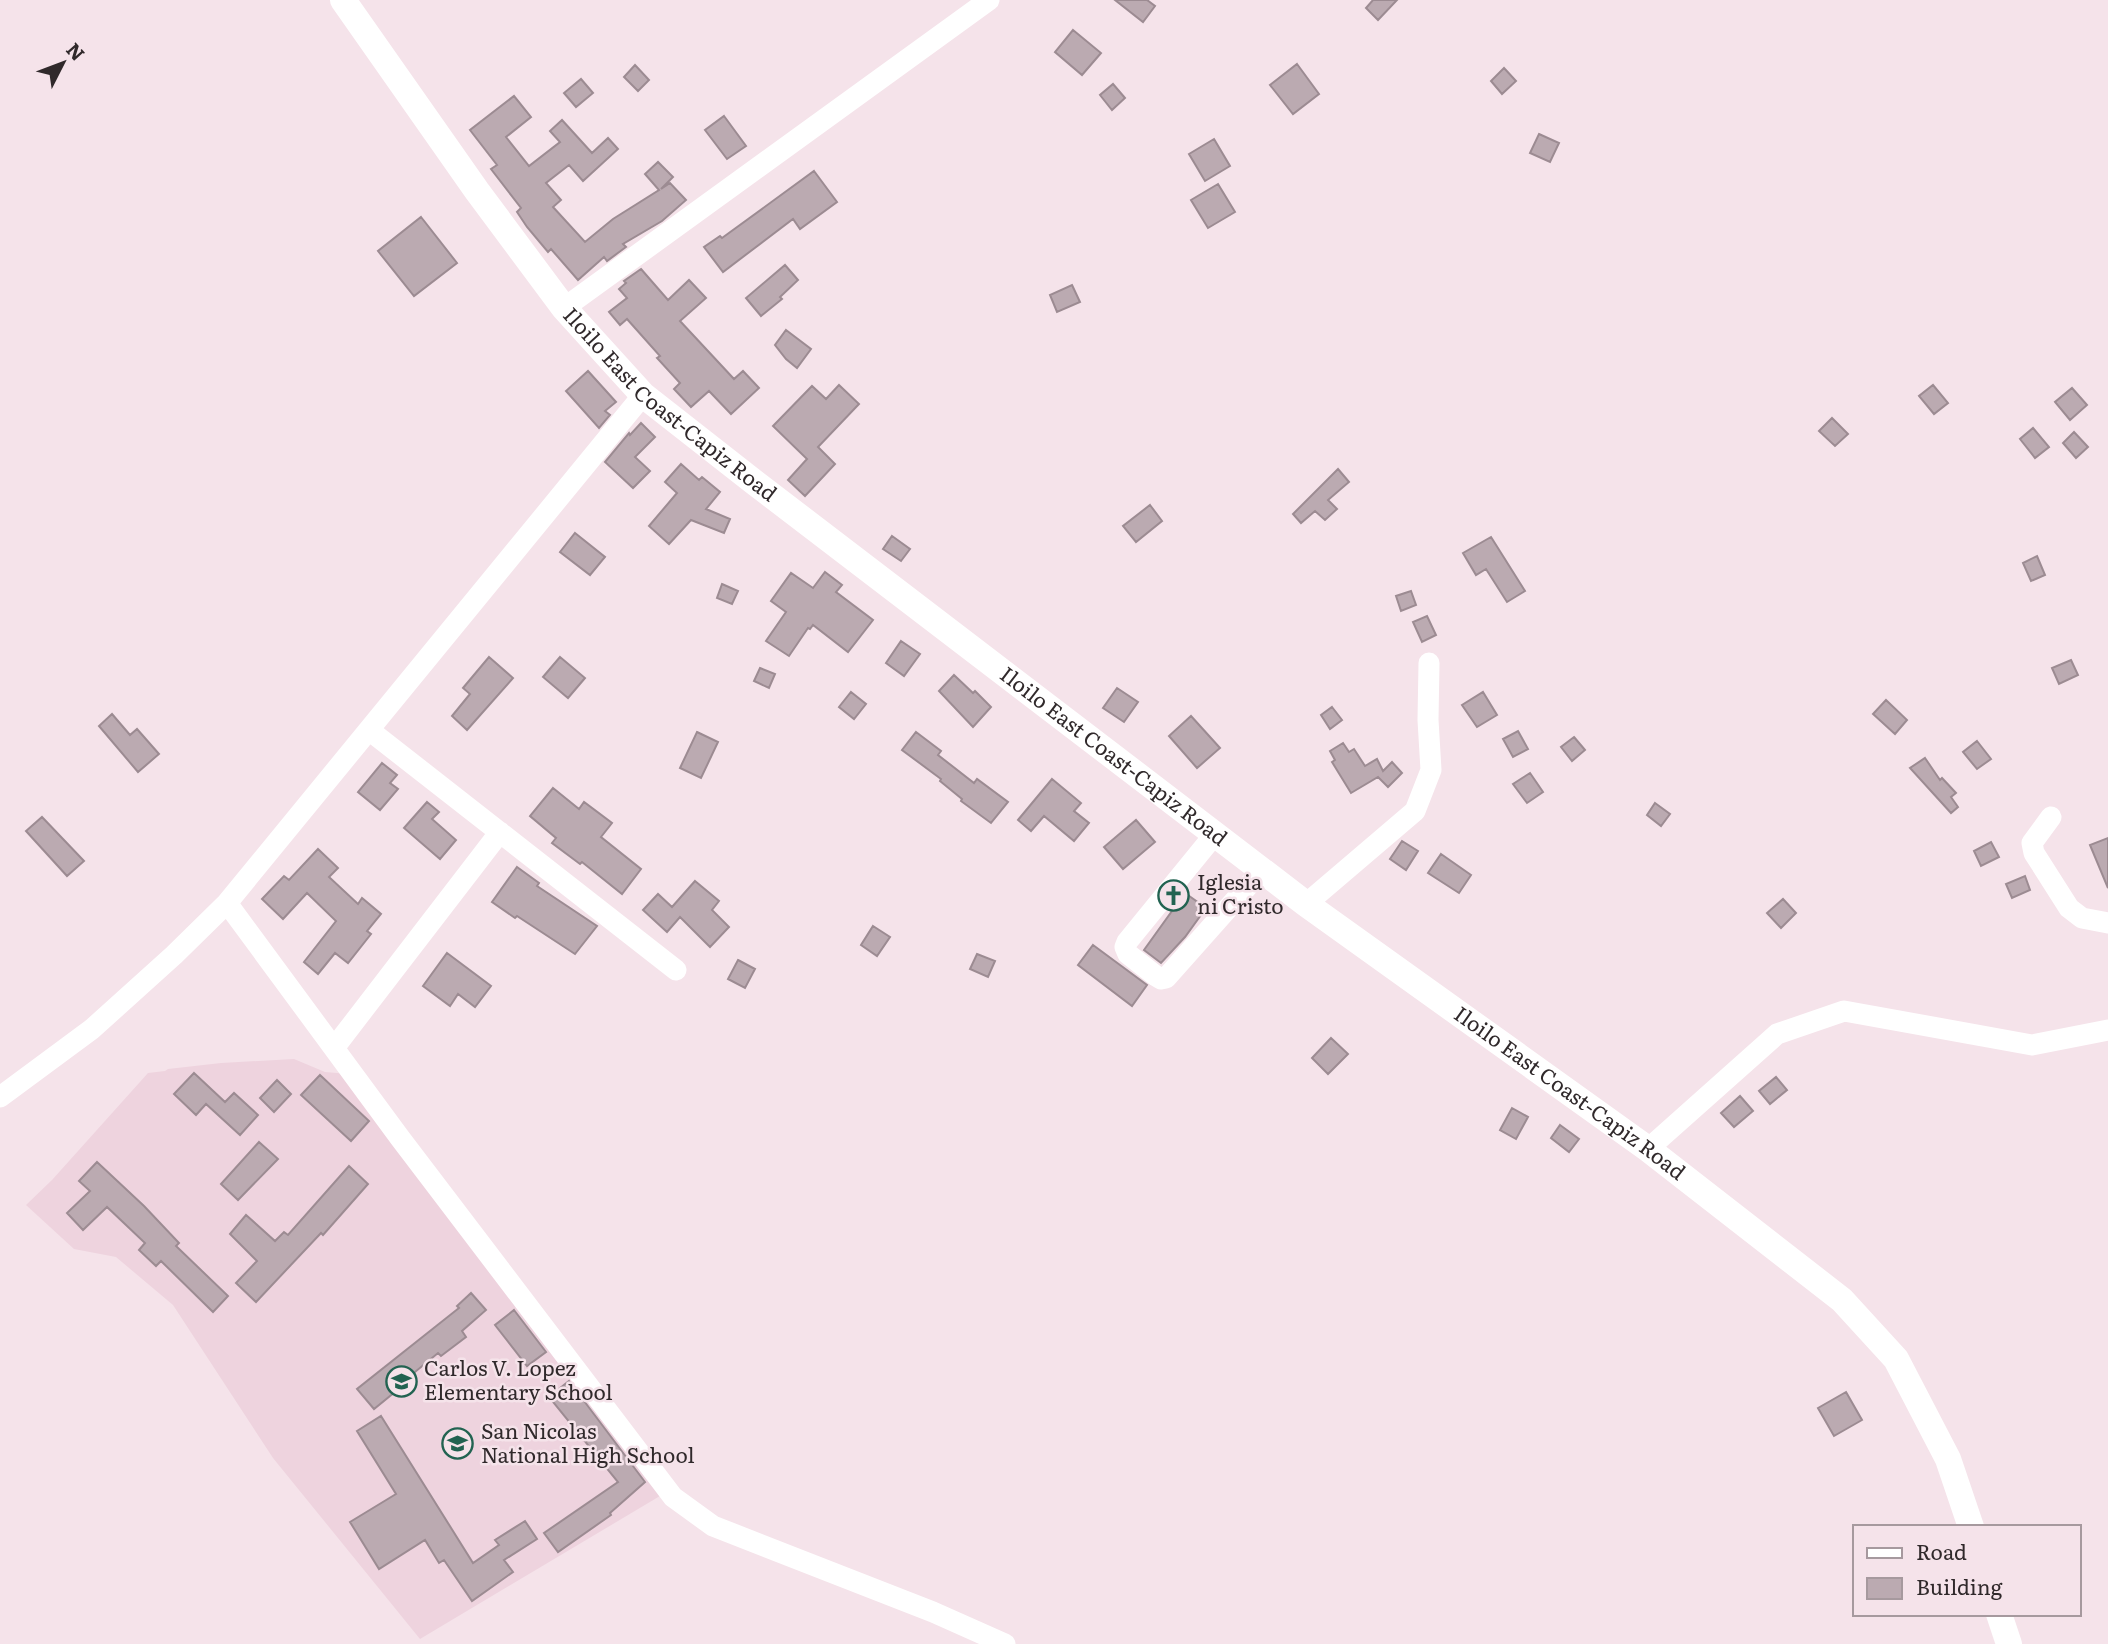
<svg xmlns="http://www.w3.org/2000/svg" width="2108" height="1644" font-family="Literata,serif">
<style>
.built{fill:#eed3de}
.building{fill:#bbaab1;stroke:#9c8b92;stroke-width:2}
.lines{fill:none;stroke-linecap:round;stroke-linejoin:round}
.minor{stroke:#fff;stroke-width:21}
.major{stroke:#fff;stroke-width:26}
.labels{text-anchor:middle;stroke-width:5;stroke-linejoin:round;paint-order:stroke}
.street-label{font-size:21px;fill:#30292b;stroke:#f5e3ea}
.poi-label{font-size:21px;fill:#30292b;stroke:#f5e3ea;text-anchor:start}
</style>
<rect width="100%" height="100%" fill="#f5e3ea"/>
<path class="built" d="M294 1059 325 1072 349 1074 665 1493 420 1639 273 1458 173 1305 116 1257 74 1249 26 1205 52 1180 148 1073 165 1071 168 1069 221 1063Z"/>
<path class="building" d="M1115 0H1147L1155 6 1143 22Z
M1373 0H1397L1378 20 1366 8Z
M1073 30 1101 53 1082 75 1055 52Z
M1297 64 1319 94 1293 114 1270 85Z
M635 65 649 80 638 91 624 77Z
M1504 68 1516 81 1502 94 1491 81Z
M581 79 593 93 576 107 564 93Z
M1113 84 1125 98 1112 110 1100 95Z
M514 96 531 117 506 137 529 166 560 142 550 131 562 120 592 153 608 138 618 149 583 181 569 165 546 183 561 200 553 207 585 242 613 219 659 190 645 174 658 162 673 177 661 189 670 183 686 200 662 221 623 244 626 247 607 261 604 257 578 280 551 249 548 252 527 227 517 212 521 208 491 169 497 165 470 130Z
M724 116 746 146 727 159 705 130Z
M1539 134 1559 143 1550 162 1530 153Z
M1214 139 1230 166 1205 181 1189 154Z
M814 171 837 202 800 229 793 219 723 272 704 247 720 236 722 238Z
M1218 184 1235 212 1208 228 1191 200Z
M421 217 457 263 414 296 378 251Z
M785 265 798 280 780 297 782 299 761 316 746 298Z
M641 269 668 300 689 280 706 298 680 321 734 379 743 371 759 388 731 414 709 391 691 407 674 389 680 383 657 358 660 356 627 319 620 325 609 312 627 298 619 289 626 283 624 281Z
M1072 285 1080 302 1057 312 1050 295Z
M786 330 811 349 797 368 786 359 775 345Z
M588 371 616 402 605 411 610 415 599 428 566 391Z
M839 385 859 404 818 447 835 464 805 496 788 480 807 459 773 426 812 386 826 399Z
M1933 385 1948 403 1934 414 1919 396Z
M2072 388 2087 405 2070 420 2055 402Z
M1832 418 1848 434 1835 446 1819 431Z
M641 423 655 437 635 457 650 471 633 488 605 462 629 433 630 435Z
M2033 428 2049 447 2035 458 2020 439Z
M2074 432 2088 447 2076 458 2063 443Z
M681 464 699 480 702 477 720 492 706 509 730 519 724 533 691 520 669 544 649 526 677 493 665 482Z
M1338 469 1349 482 1328 500 1337 509 1325 520 1315 511 1301 523 1293 514Z
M1150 505 1162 521 1136 542 1123 526Z
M575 533 605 557 590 575 560 552Z
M892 536 910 549 901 561 883 549Z
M1491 537 1525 591 1507 602 1486 569 1476 575 1463 553Z
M2037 556 2045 575 2031 581 2023 563Z
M825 572 842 585 836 592 873 620 848 652 813 625 810 629 808 628 789 656 766 641 786 612 771 601 791 573 813 588Z
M722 584 738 591 732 604 717 598Z
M1411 591 1416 605 1401 611 1396 596Z
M1427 616 1436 635 1422 642 1413 622Z
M901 641 920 654 904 676 886 663Z
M489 657 513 678 467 730 452 716 470 694 463 688Z
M560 657 585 678 568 698 543 677Z
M2071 660 2078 675 2059 684 2052 668Z
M760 668 775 674 769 688 754 681Z
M954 675 973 693 975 691 991 707 973 727 939 691Z
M1117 688 1138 702 1124 722 1103 708Z
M851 692 866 704 854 719 839 707Z
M1483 692 1497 715 1477 727 1462 705Z
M1886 700 1907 720 1895 734 1873 714Z
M1332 707 1342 720 1330 729 1321 715Z
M112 714 130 735 137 729 159 754 138 772 99 726Z
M1191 716 1220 748 1197 768 1169 736Z
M1518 731 1528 749 1513 757 1503 739Z
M697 732 718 742 701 778 680 768Z
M916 732 941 751 938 755 974 783 977 779 1008 802 991 823 961 801 962 799 940 781 941 779 902 750Z
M1574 737 1585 750 1572 761 1561 747Z
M1977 741 1991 759 1977 769 1963 752Z
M1343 743 1349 752 1354 749 1365 766 1377 759 1383 771 1392 762 1402 773 1388 787 1378 777 1351 793 1332 762 1335 760 1330 751Z
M1925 758 1940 780 1942 778 1956 793 1951 797 1958 807 1951 813 1910 768Z
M382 763 397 775 390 783 398 789 380 810 358 792Z
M1530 773 1543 792 1527 803 1513 784Z
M1052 779 1081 803 1074 811 1089 823 1074 841 1044 816 1031 831 1018 820Z
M553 788 579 809 584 802 612 823 601 837 641 869 622 894 582 862 580 864 552 843 556 838 530 816Z
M427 802 439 812 432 819 456 840 440 859 404 828Z
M1655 803 1670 814 1661 826 1647 815Z
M42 817 84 861 67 876 26 831Z
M1136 820 1155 842 1123 869 1104 847Z
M2108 838V888L2090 845Z
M1402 841 1418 851 1406 870 1390 859Z
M1991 842 1999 857 1981 866 1974 851Z
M318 849 338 868 329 877 358 904 362 898 381 914 367 931 371 934 348 963 335 953 318 974 304 962 336 921 307 893 283 919 262 899 284 876 289 880Z
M1441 854 1471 875 1459 893 1428 873Z
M517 867 539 883 537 886 597 926 575 954 517 916 515 918 492 902Z
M2025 876 2030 890 2012 898 2006 884Z
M695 881 719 901 712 910 729 927 710 947 680 917 667 932 643 910 658 894 672 907Z
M1185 893 1206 908 1185 937 1161 963 1144 950Z
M1783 899 1796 913 1781 928 1767 913Z
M873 926 890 937 877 956 861 945Z
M1093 945 1147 985 1132 1006 1078 965Z
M447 953 491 986 475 1007 458 994 450 1006 423 986Z
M977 954 995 961 988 977 970 969Z
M738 960 755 969 745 988 728 979Z
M1331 1038 1348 1054 1328 1074 1312 1058Z
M194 1073 225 1102 234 1093 258 1115 240 1135 206 1104 196 1115 174 1094Z
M320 1075 369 1121 351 1141 301 1095Z
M1776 1077 1787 1090 1770 1104 1759 1091Z
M277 1080 291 1094 274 1112 260 1098Z
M1740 1096 1753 1111 1734 1127 1721 1113Z
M1512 1108 1528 1117 1516 1139 1500 1130Z
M1560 1125 1579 1139 1569 1152 1551 1138Z
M259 1142 278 1159 238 1200 221 1184Z
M97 1162 144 1206 179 1243 176 1246 228 1296 213 1312 161 1261 156 1266 139 1250 145 1243 107 1207 83 1230 67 1213 90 1191 79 1181Z
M349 1166 368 1184 323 1235 321 1233 256 1302 236 1283 257 1261 230 1234 246 1215 275 1241 284 1232 288 1235Z
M471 1293 486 1310 462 1331 466 1337 441 1356 438 1353 404 1381 406 1383 374 1409 357 1389 459 1308 457 1306Z
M514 1310 546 1352 527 1366 495 1325Z
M569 1381 645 1482 610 1513 611 1515 558 1552 544 1533 618 1482 549 1397Z
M1846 1392 1862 1420 1834 1436 1818 1408Z
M381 1416 473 1563 499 1545 495 1540 525 1521 537 1539 504 1560 513 1572 472 1601 444 1560 439 1563 425 1540 379 1569 350 1522 396 1494 357 1431Z"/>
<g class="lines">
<path class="minor" d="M564 308 989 0
M369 730 676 970
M2051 817 2032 843 2034 853 2069 908 2082 918 2108 923
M1215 834 1127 942 1125 947 1128 954 1156 976 1161 979 1166 978 1262 870
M227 903 400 1138 673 1497 713 1526 933 1612 1005 1644
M1306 904 1415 811 1431 770 1428 720 1429 663
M334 1048 500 832
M0 1097 92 1029 174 955 227 903 643 395
M1648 1149 1777 1034 1844 1011 2032 1045 2108 1030"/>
<g class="major">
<path id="s1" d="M343 0 477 191 564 308 643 395 754 482 1306 904 1648 1149 1842 1300 1896 1359 1948 1459 1971 1527"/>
<path d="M1999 1614 2009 1644"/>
</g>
</g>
<defs>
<symbol id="church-ring" viewBox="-11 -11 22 22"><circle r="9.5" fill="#f5e3ea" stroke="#226351" stroke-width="1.5"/><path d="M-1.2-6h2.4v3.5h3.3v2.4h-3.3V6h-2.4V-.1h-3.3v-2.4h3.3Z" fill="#226351"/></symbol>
<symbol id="school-ring" viewBox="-11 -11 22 22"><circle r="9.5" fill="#f5e3ea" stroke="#226351" stroke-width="1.5"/><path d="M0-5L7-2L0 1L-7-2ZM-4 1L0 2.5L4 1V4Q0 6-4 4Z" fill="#226351"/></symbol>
</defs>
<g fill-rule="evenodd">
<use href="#church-ring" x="1156" y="878" width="35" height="35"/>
<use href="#school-ring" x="384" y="1364" width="35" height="35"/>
<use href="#school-ring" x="440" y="1426" width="35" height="35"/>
</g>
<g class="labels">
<g class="street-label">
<text dy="7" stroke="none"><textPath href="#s1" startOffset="523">Iloilo East Coast-Capiz Road</textPath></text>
<text dy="7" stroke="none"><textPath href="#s1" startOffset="1090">Iloilo East Coast-Capiz Road</textPath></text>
<text dy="7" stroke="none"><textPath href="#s1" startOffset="1657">Iloilo East Coast-Capiz Road</textPath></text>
</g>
<g class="poi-label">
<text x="1197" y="890">Iglesia<tspan x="1197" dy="24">ni Cristo</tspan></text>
<text x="424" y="1376">Carlos V. Lopez<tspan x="424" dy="24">Elementary School</tspan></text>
<text x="481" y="1439">San Nicolas<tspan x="481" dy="24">National High School</tspan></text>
</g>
</g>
<rect x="1853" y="1525" width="228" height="91" fill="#f5e3ea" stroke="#a6999e" stroke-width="2"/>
<rect x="1867" y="1548" width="35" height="10" fill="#ffffff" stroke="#a6999e" stroke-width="2"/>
<text x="1916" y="1560" font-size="21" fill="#30292b">Road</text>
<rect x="1867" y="1578" width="35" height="21" fill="#bbaab1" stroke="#a6999e" stroke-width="2"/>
<text x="1916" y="1595" font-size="21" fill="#30292b">Building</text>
<g transform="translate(63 63) rotate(48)" stroke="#f5e3ea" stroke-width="5" paint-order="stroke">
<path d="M0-5L12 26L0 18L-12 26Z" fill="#30292b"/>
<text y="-10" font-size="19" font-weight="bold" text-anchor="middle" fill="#30292b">N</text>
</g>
</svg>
